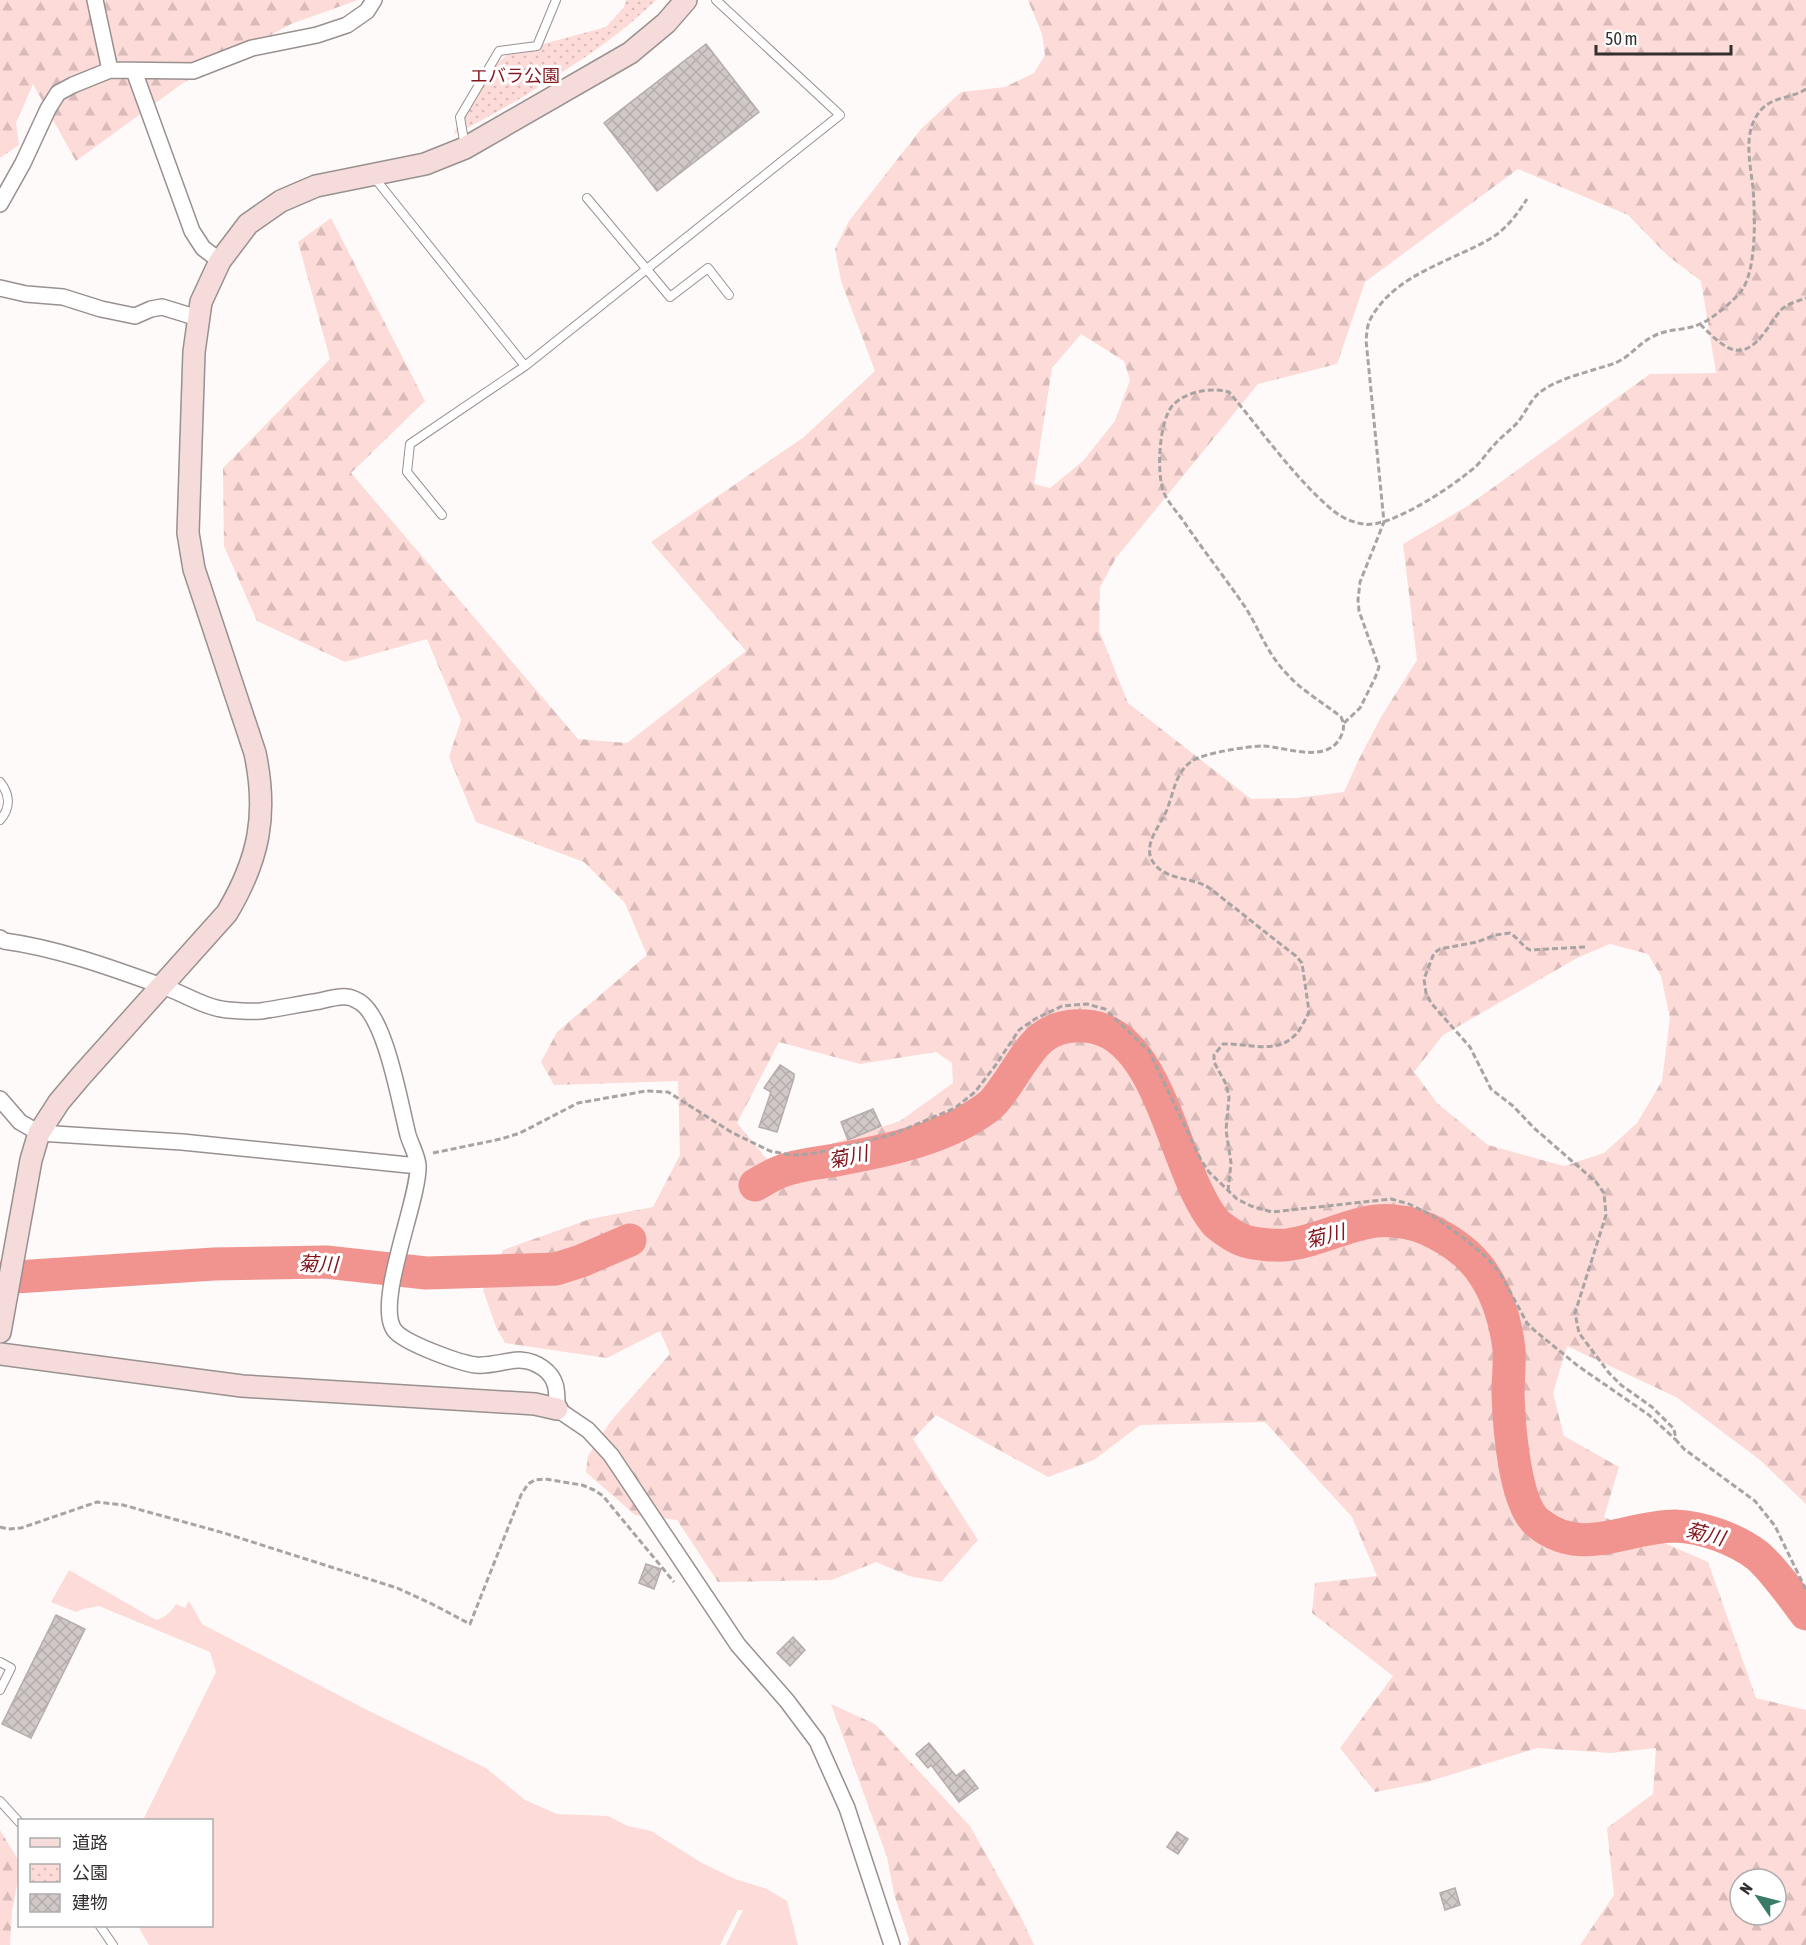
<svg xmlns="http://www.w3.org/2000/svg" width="1806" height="1945" font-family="'Asap Condensed','Noto Sans JP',sans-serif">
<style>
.green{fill:#fddbd8}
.forest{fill:url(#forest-firs);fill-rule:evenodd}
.park{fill:url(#park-dots)}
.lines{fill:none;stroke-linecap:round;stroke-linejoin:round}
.river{stroke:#f1948f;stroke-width:33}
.building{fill:url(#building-cross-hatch);stroke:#b5acab;stroke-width:1.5}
.lane-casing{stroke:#999090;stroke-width:10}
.street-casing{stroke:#999090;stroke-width:18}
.secondary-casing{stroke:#999090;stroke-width:24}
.path{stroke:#a8a4a4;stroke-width:3;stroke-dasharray:6 3;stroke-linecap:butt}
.lane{stroke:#fff;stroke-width:8}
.street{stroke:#fff;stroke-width:15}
.secondary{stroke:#f5dcdb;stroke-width:21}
.labels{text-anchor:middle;stroke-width:6;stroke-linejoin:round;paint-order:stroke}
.park-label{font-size:18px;fill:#85171e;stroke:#fff}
.water-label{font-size:20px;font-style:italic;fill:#83151d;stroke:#fff}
</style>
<defs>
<pattern id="forest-firs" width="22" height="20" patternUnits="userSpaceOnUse" patternTransform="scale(1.5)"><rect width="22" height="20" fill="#fddbd8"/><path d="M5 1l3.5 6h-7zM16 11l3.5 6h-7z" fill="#d9bcba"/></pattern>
<pattern id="park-dots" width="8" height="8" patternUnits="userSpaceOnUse" patternTransform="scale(1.5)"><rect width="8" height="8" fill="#fddbd8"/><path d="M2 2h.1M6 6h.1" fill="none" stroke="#d9bcba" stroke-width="1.8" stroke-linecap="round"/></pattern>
<pattern id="building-cross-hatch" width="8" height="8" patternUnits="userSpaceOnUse" patternTransform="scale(1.5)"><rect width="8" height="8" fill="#d1c9c8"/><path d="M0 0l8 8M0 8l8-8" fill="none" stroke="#b4adac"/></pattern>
</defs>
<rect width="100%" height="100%" fill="#fefafa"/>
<path class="green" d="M69 1570 156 1620C165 1618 171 1612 176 1604L185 1608 189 1601 202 1624 365 1709 486 1768 525 1800 557 1814 608 1816 628 1826 651 1831 702 1863 735 1879 767 1889 787 1901 798 1945H726L743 1910H738L720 1945H149L138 1926H212V1820H143L216 1672 210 1652 99 1606 83 1609 76 1612 51 1602Z"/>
<path class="forest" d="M0 0H358L291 24 183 83 76 161 33 84 16 123 19 145 0 158Z
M1028 0H1806V1504L1760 1460 1676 1397 1567 1346 1553 1393 1564 1436 1619 1467 1604 1517 1708 1562 1756 1698 1806 1710V1945H1580L1614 1895 1607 1828 1653 1794 1656 1748 1611 1753 1537 1748 1427 1782 1375 1792 1340 1748 1393 1676 1312 1613 1315 1583 1377 1576 1352 1517 1265 1422 1140 1425 1094 1460 1048 1477 936 1415 913 1439 978 1540 941 1582 909 1576 876 1562 832 1580 718 1582 677 1520 635 1515 586 1472 588 1456 610 1422 670 1354 660 1331 607 1358 505 1343 496 1327 483 1290 503 1250 590 1219 653 1207 680 1155 678 1081 554 1085 541 1062 557 1032 647 955 625 903 584 862 476 822 449 757 461 720 427 639 345 662 257 621 224 546 223 468 330 359 298 242 331 218 425 401 351 473 578 739 627 743 746 651 651 542 804 437 875 371 841 281 835 249 849 221 921 129 961 92 1005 87 1034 73 1045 55 1042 34ZM1518 169 1628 215 1668 256 1701 281 1716 373 1650 374 1466 507 1403 544 1417 660 1381 717 1358 761 1344 792 1297 798 1251 799 1128 703 1099 630 1100 587 1116 558 1258 384 1337 364 1365 282ZM1081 334 1124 361 1130 380 1115 421 1083 461 1050 488 1034 484 1052 368ZM1610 944 1648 954 1661 976 1670 1018 1662 1081 1637 1123 1604 1153 1564 1166 1488 1145 1437 1103 1414 1072 1443 1035 1579 957ZM779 1042 860 1064 936 1052 952 1063 953 1083 900 1121 771 1164 737 1123ZM1740 1879H1776V1915H1740Z
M831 1704 875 1724 970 1826 1019 1913 1034 1945H908L909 1939 894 1894 887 1857Z
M0 1830 19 1861V1874L12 1911 10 1945H0Z"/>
<path class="park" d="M626 0H656C618 37 579 62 534 90 508 106 482 121 454 134 464 109 487 67 510 53L606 27 624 7Z"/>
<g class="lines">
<path class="river" d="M755 1185C764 1180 773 1174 782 1171 800 1164 822 1163 841 1159 890 1150 947 1138 988 1107 996 1101 1001 1092 1007 1084 1029 1052 1040 1023 1085 1026 1162 1030 1173 1173 1216 1223 1221 1228 1228 1232 1234 1236 1245 1243 1258 1244 1270 1245 1277 1245 1285 1246 1292 1244 1326 1239 1360 1217 1394 1221 1408 1222 1425 1227 1437 1234 1456 1244 1475 1259 1486 1278 1499 1299 1506 1325 1509 1349 1510 1364 1508 1379 1508 1394 1509 1424 1514 1504 1538 1523 1583 1559 1626 1526 1675 1526 1703 1527 1736 1539 1758 1556 1775 1571 1792 1596 1806 1614
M0 1278 214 1264 326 1262 426 1273 556 1269 581 1261 630 1240"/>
</g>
<path class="building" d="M706 44 759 112 657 191 604 123Z
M780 1065 794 1074V1078L777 1132 759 1127 771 1092 764 1088Z
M873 1109 881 1126 848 1140 841 1122Z
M646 1564 661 1569 654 1589 639 1583Z
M56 1615 85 1629 31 1738 2 1724Z
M793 1637 805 1650 790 1666 777 1653Z
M929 1743 956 1776 964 1770 978 1788 959 1802 931 1765 928 1768 916 1754Z
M1177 1832 1188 1839 1178 1854 1167 1847Z
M1455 1888 1460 1905 1445 1910 1440 1893Z"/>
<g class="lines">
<defs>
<path id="lane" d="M465 147 460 117 499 51 537 46 556 0
M373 176 525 366
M587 198 670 297 708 268 729 295
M442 515 407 472 410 444 525 366 840 115 716 0
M0 782C10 794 11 808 0 820
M0 1662 11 1668 0 1690
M0 1801 20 1823
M100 1926 113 1945"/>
<path id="street" d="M95 0 110 70
M134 71 192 231 203 248 220 261
M0 204 23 163 48 109 58 93 73 85 110 70 193 71 252 48 317 35 347 25 367 11 374 0
M0 288 26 294 63 297 101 309 135 316 151 309 162 307 198 318
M0 938 4 941C56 948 109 967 159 985 182 992 204 1008 228 1010 239 1011 250 1012 261 1011 281 1008 300 1004 320 1001 328 999 339 996 347 997 352 997 356 1000 360 1002 386 1019 400 1104 408 1135 411 1145 417 1155 418 1165 420 1199 372 1308 396 1332 408 1344 459 1363 476 1365 502 1367 519 1351 543 1368 558 1379 557 1392 557 1409L588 1430 611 1455 738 1645 787 1701 817 1741 847 1808 892 1945
M0 1099 20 1122 39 1133 182 1142 418 1166"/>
<path id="secondary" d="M0 1332 31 1160 39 1133 59 1102 81 1076 227 913C259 859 268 815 255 753L194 569 188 533 194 352 201 302 220 261 248 224 281 201 316 186 425 164 465 148 630 53 666 23 686 0
M0 1354 242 1386 535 1404 557 1409"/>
</defs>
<use href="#lane" class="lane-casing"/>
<use href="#street" class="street-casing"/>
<use href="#secondary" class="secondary-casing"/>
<path class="path" d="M1700 324C1708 332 1716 340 1725 346 1752 363 1767 326 1781 310 1787 304 1798 301 1806 298
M1344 723 1360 708 1375 678 1379 667 1359 611 1358 600 1360 582 1384 522 1366 340C1367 333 1367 324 1371 318 1396 273 1452 262 1493 237 1507 228 1518 213 1527 199
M1585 947 1530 950C1522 946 1518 938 1510 933L1495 935 1477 942 1440 949 1434 953 1424 979 1426 993 1431 1003 1470 1047 1491 1089 1513 1106 1534 1128 1596 1182 1604 1193 1606 1215 1575 1313 1579 1333 1609 1373 1621 1385 1652 1407 1674 1429 1676 1440 1684 1449 1755 1501 1775 1526 1806 1590
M433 1153 501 1139 520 1133 578 1103 646 1091 668 1092 731 1132 770 1151 791 1155 810 1154 835 1149 891 1135 955 1108 975 1092 995 1066 1019 1030 1035 1019 1062 1006 1087 1004 1105 1009 1149 1051 1201 1160 1209 1172 1237 1199 1251 1206 1272 1212 1391 1199 1409 1204 1433 1216 1461 1236 1484 1255 1500 1273 1527 1323 1534 1330 1578 1366 1649 1415 1676 1440
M1228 1191 1231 1163 1226 1130 1229 1097 1226 1084 1214 1062V1055L1223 1044C1251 1043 1281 1057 1300 1029 1303 1023 1307 1018 1309 1011L1302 963 1296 956C1275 940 1255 924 1235 908 1225 901 1216 892 1206 886 1189 877 1165 880 1153 862 1143 847 1157 829 1164 816 1174 797 1173 774 1192 761 1203 753 1250 746 1263 746 1286 747 1326 764 1340 738 1344 731 1345 725 1341 717 1324 703 1302 691 1287 674 1264 650 1259 626 1241 601 1222 574 1201 547 1182 519 1176 511 1168 502 1164 493 1156 474 1159 420 1173 405 1187 391 1211 387 1229 392 1261 430 1294 477 1330 508 1340 517 1351 522 1363 524 1390 529 1453 486 1474 468 1482 461 1488 451 1495 444 1502 436 1511 430 1518 422 1525 413 1531 400 1539 393 1557 378 1593 371 1615 363 1630 357 1638 344 1652 337 1667 328 1685 331 1700 324 1711 320 1735 300 1742 290 1757 268 1755 214 1753 188 1750 161 1741 127 1765 106 1778 96 1793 98 1806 89
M0 1527 8 1529 21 1528 97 1502 123 1505 224 1533 397 1588 432 1604 470 1624 521 1495 528 1484 535 1480 545 1479 582 1485 594 1490 603 1496 674 1582"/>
<use href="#lane" class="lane"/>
<use href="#street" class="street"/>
<use href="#secondary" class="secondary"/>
</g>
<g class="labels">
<g class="park-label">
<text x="515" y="82">エバラ公園</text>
</g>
<g class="water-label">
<text transform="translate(848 1157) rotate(-12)" y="7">菊川</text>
<text transform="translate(1325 1236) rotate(-14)" y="7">菊川</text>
<text transform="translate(318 1264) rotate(2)" y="7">菊川</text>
<text transform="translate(1705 1534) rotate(14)" y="7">菊川</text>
</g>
</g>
<rect x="18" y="1819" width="195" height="108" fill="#ffffff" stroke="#adacac" stroke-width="1.5"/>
<rect x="30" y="1838" width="30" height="9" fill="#f5dcdb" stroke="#adacac" stroke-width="1.5"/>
<text x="72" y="1849" font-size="18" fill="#33302f">道路</text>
<rect x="30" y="1864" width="30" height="18" fill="url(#park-dots)" stroke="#adacac" stroke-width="1.5"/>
<text x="72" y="1879" font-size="18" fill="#33302f">公園</text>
<rect x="30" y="1894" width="30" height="18" fill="url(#building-cross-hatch)" stroke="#adacac" stroke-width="1.5"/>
<text x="72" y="1909" font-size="18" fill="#33302f">建物</text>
<g transform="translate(1758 1897) rotate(305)"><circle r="28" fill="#ffffff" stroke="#adacac" stroke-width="1.5"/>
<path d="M0-4.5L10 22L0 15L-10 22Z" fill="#397a69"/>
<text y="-9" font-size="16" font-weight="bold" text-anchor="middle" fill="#33302f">N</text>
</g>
<path d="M1596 45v9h135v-9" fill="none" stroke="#33302f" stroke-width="3"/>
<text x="1605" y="45" font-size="18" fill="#33302f" stroke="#ffffff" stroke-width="4.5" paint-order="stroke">50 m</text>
</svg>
